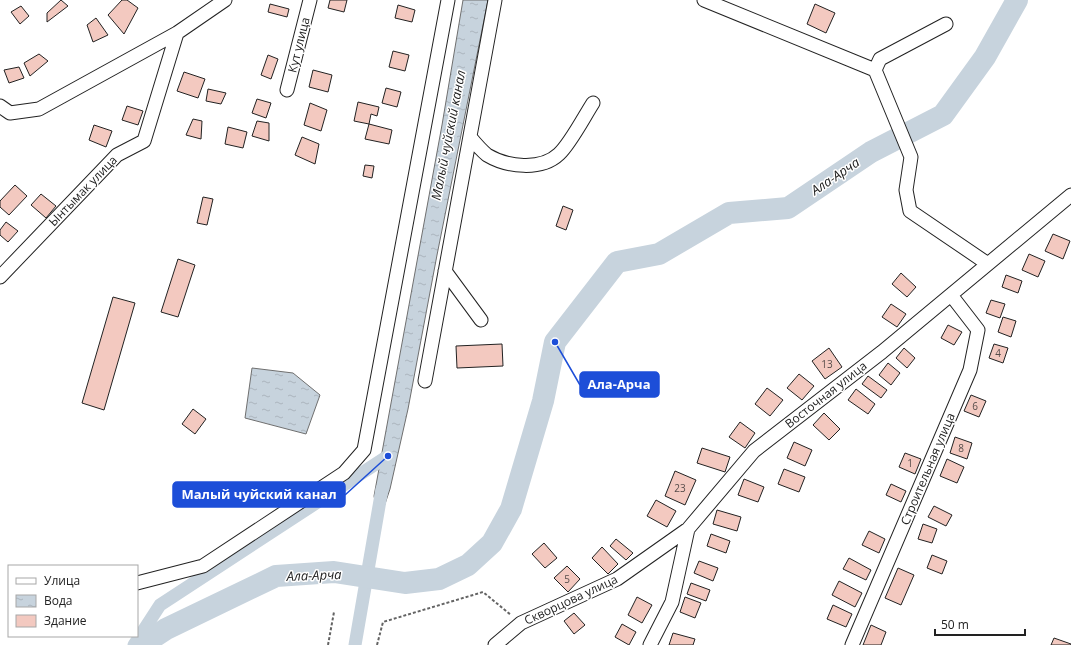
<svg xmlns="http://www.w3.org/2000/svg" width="1071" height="645" font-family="'Open Sans',sans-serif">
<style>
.water{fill:url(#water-ripples);stroke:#6f6f6f}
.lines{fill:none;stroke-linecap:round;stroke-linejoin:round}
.canal{stroke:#c7d3dd;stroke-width:13}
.river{stroke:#c7d3dd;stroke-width:22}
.building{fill:#f3c9c0;stroke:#222}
.minor-casing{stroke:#222;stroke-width:15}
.path{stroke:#646464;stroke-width:2;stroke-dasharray:3 2;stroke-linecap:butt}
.minor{stroke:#fff;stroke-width:13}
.labels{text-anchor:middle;stroke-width:3;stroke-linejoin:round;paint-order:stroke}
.number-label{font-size:10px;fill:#564c4a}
.street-label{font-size:12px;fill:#222;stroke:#fff}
.water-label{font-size:13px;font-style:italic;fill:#222;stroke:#fff}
.leader{fill:none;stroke:#1d4ed8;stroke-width:1.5}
.callout-dot{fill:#1d4ed8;stroke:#fff;stroke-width:1.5}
.callout{fill:#1d4ed8;stroke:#1d4ed8;stroke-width:1.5}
.callout-label{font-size:13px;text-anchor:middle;font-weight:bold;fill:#fff}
</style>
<defs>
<pattern id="water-ripples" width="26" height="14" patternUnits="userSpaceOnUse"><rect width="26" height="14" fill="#c7d3dd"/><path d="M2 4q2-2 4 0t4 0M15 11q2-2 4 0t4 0" fill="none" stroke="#abb5bd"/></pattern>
</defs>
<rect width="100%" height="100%" fill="#fff"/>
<path class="water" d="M463 0H488L437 255 408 409 390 489 384 507 376 506 374 496 442 125Z
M252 368 293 373 320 395 306 434 245 418Z"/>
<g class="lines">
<path class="canal" d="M134 645 160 605 388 456
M355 645 382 489"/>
<path class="river" d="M142 645 166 629 276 576 334 572 405 583 439 579 468 565 492 543 511 509 543 401 555 342 617 262 659 254 729 213 788 208 871 152 943 115 985 57 1017 0"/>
</g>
<path class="building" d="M61 0 68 6 47 22V13Z
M122 0H127L138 8 124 34 108 15Z
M330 0H347L344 12 328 8Z
M270 4 289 9 287 17 268 12Z
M815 4 835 13 826 33 807 24Z
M398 5 415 10 412 22 395 18Z
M21 6 29 16 20 24 11 12Z
M96 18 108 35 93 42 87 25Z
M393 51 409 55 405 71 389 67Z
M39 54 48 61 30 76 24 63Z
M268 55 278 59 271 79 261 75Z
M19 67 24 78 9 83 4 70Z
M313 70 332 75 328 92 309 87Z
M184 72 205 79 198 98 177 91Z
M386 88 401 92 397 107 382 103Z
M208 89 226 93 221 104 206 101Z
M257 99 271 103 266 118 252 113Z
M358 102 379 107 377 116 371 114 369 124 354 121Z
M310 103 327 110 321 131 304 125Z
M127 106 143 111 138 125 122 120Z
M193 119 202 121 201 139 186 135Z
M257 121 269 123V141L252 136Z
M369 124 392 130 389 144 365 139Z
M94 125 112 131 106 147 89 140Z
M228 127 247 132 243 148 225 144Z
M302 137 319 144 315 164 295 155Z
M365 165 374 166 372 178 363 176Z
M15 185 27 196 9 215 0 207V201Z
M41 194 56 206 46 218 31 205Z
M203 197 213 199 207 225 197 223Z
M563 206 573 210 566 230 556 226Z
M6 222 18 231 8 242 0 235V230Z
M1053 234 1070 241 1063 259 1045 251Z
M1029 254 1045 261 1038 277 1022 270Z
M178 259 195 265 178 317 161 312Z
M901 273 916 287 907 297 892 284Z
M1006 275 1022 281 1018 293 1002 287Z
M113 297 135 303 104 410 82 403Z
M991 300 1005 304 1000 318 986 313Z
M891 304 906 314 897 327 882 317Z
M1003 317 1016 321 1011 337 998 332Z
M948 325 962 332 954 345 941 338Z
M502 344 503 366 457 368 456 346Z
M994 344 1008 348 1003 363 989 358Z
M829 348 842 367 825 379 812 361Z
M904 348 915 358 907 368 896 358Z
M888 363 900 373 891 385 879 375Z
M799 374 814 386 802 400 787 388Z
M868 376 887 390 881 398 862 384Z
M767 388 783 400 770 416 755 404Z
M856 389 875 404 868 414 848 400Z
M971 395 986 401 979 417 964 411Z
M193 409 206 419 195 434 182 424Z
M824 413 840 429 829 440 813 425Z
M740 422 755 433 745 448 729 437Z
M955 437 972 443 967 459 950 453Z
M794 442 812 450 805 466 787 458Z
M702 448 730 457 725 472 697 463Z
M905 453 921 459 915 474 899 467Z
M947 459 964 467 957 483 940 476Z
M784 469 805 477 799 492 778 484Z
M675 471 696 480 685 505 665 496Z
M744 479 764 487 758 502 738 495Z
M891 484 906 491 901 502 886 495Z
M656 500 676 511 667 527 647 516Z
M934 506 952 515 946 526 928 517Z
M717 510 741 517 737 531 713 524Z
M923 524 937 529 932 543 918 539Z
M869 531 885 539 879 553 862 545Z
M711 534 730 541 726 553 707 546Z
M616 539 633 553 626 560 610 546Z
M544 543 557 558 545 568 532 554Z
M602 547 618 564 608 574 592 558Z
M932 555 947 561 942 574 927 568Z
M849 558 871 570 866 580 843 569Z
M699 561 718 568 713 581 694 573Z
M567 566 580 579 568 592 554 578Z
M898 568 914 575 901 605 885 598Z
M839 581 862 593 855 607 832 595Z
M691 583 710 590 706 601 687 594Z
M637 597 652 605 642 623 628 615Z
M685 597 701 603 695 618 680 612Z
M833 605 852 614 846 627 827 619Z
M574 613 585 625 574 634 564 621Z
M622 624 636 632 629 645 615 637Z
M871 625 886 632 881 645H863Z
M673 633 695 639 693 645H669Z
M1054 638 1071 644V645H1051Z"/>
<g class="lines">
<defs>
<path id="minor" d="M704 0 875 70
M946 24 880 59 875 70 911 157 906 190 910 211 988 264
M287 90 310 0
M0 106 10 113 39 109 177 33 225 0
M470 137C475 143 481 150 487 155 507 167 541 171 559 154 570 144 584 117 593 103
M445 271 481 320
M0 277 117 155 144 141 177 33
M425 381 495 0
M137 583 203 566 344 473 364 450 448 0
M495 645 521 623 617 579 688 529
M650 645 672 602 688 529 754 451 882 352 1071 195
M852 645 970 370 978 330 951 295"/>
</defs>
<use href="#minor" class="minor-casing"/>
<path class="path" d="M328 645 334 612
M377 645 383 622 483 592 511 615"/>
<use href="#minor" class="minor"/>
</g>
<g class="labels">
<g class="number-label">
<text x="998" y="357">4</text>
<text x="827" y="368">13</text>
<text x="975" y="410">6</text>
<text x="961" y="452">8</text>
<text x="910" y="467">1</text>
<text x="680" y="492">23</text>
<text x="567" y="583">5</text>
</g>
<g class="street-label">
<text transform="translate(299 45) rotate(-76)" y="4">Кут улица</text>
<text transform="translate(83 191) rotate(-46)" y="4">Ынтымак улица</text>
<text transform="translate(826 395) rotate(-38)" y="4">Восточная улица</text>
<text transform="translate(928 469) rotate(-67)" y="4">Строительная улица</text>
<text transform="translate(571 600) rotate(-25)" y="4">Скворцова улица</text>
</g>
<g class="water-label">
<text transform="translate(448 135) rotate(-79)" y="5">Малый чуйский канал</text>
<text transform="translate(835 176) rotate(-34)" y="5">Ала-Арча</text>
<text transform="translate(314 575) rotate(-2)" y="5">Ала-Арча</text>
</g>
</g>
<path class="leader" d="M555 342L580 385M388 456L345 495"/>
<g class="callout-dot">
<circle cx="555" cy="342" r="4"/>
<circle cx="388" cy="456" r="4"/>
</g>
<g class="callout">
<rect x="580" y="372" width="79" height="25" rx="4"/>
<rect x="173" y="482" width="172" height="25" rx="4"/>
</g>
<g class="callout-label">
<text x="619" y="389">Ала-Арча</text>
<text x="259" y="499">Малый чуйский канал</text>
</g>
<rect x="8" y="565" width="130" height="72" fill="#ffffff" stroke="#a7a7a7"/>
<rect x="16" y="578" width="20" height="6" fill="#ffffff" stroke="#a7a7a7"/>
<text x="44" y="585" font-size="12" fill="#222222">Улица</text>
<rect x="16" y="595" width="20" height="12" fill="url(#water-ripples)" stroke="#a7a7a7"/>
<text x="44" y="605" font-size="12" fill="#222222">Вода</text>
<rect x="16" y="615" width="20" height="12" fill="#f3c9c0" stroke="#a7a7a7"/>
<text x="44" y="625" font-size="12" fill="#222222">Здание</text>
<path d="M935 629v6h90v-6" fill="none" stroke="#222222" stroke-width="2"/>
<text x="941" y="629" font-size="12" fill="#222222" stroke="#ffffff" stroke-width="3" paint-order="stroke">50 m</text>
</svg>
